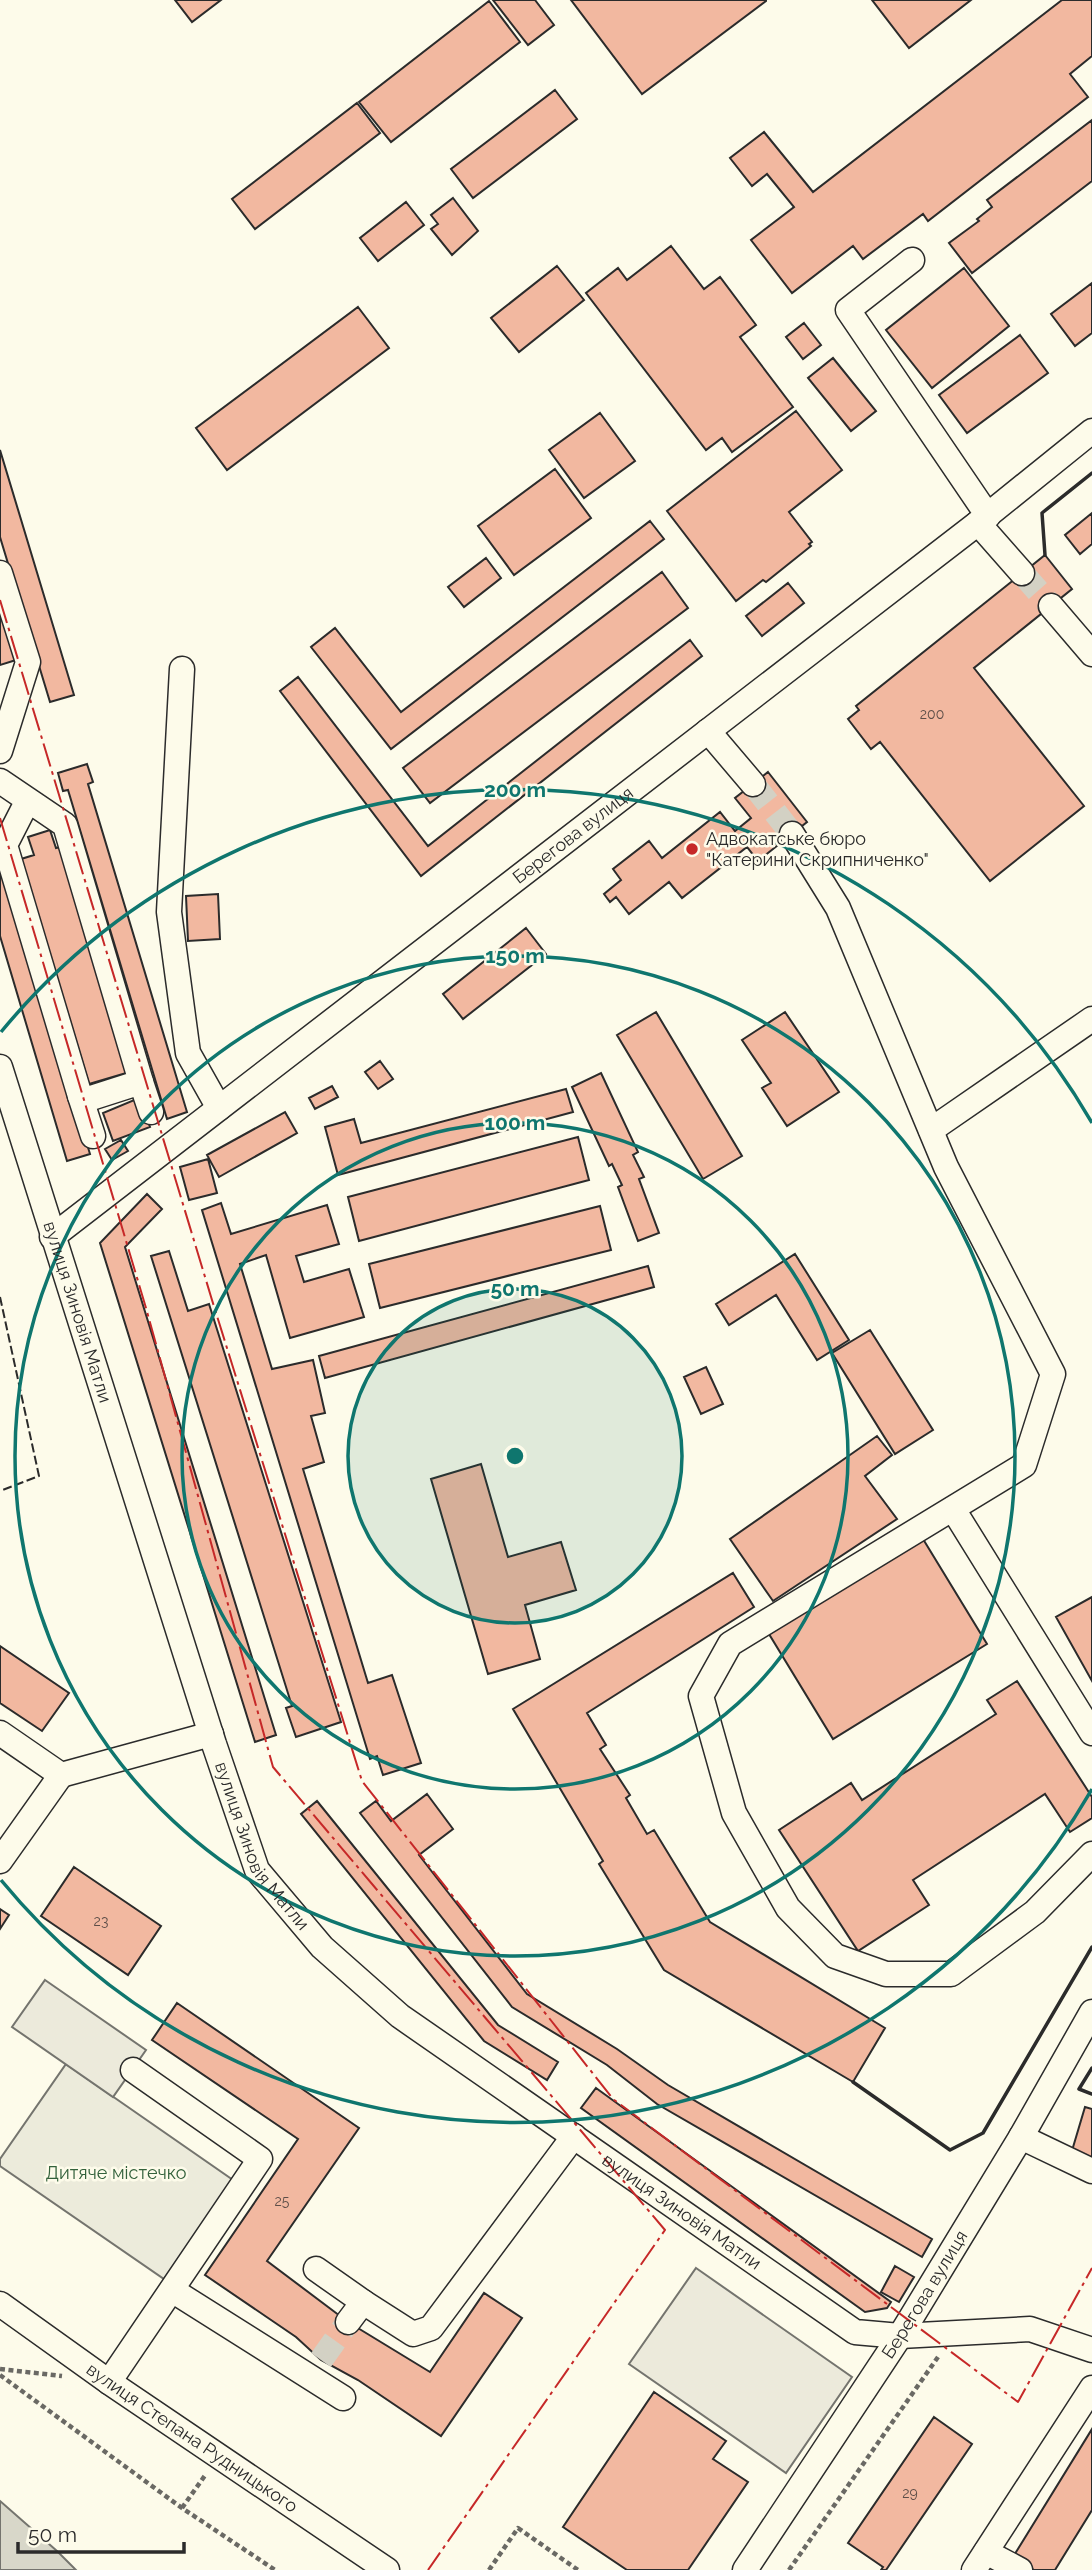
<svg xmlns="http://www.w3.org/2000/svg" width="1092" height="2570" font-family="Raleway,sans-serif">
<style>
.green{fill:#ecebdb;stroke:#74746e;stroke-width:2}
.parking{fill:#eceadb;stroke:#74746e;stroke-width:2}
.water{fill:#d8d7c9;stroke:#74746e;stroke-width:2}
.building{fill:#f2b8a0;stroke:#2b2b2b;stroke-width:2}
.lines{fill:none;stroke-linecap:round;stroke-linejoin:round}
.minor-tunnel{stroke:#d3d1c4;stroke-width:24;stroke-dasharray:24 12;stroke-linecap:butt}
.minor-casing{stroke:#2b2b2b;stroke-width:27}
.path{stroke:#6a6964;stroke-width:4.5;stroke-dasharray:5 3.5;stroke-linecap:butt}
.minor{stroke:#fdfbea;stroke-width:24}
.fence{stroke:#2b2b2b;stroke-width:2;stroke-dasharray:9 3.5;stroke-linecap:butt}
.wall{stroke:#2b2b2b;stroke-width:3.5}
.power{stroke:#c62828;stroke-width:2;stroke-dasharray:24 5 3.5 5;stroke-linecap:butt}
.ring{fill:none;stroke:#0f766e;stroke-width:3.5}
.poi-dot{fill:#c62828;stroke:#fdfbea;stroke-width:2.5}
.labels{text-anchor:middle;stroke-width:5;stroke-linejoin:round;paint-order:stroke}
.number-label{font-size:14px;fill:#5d4e48}
.street-label{font-size:18px;fill:#2b2b2b;stroke:#fdfbea}
.poi-label{font-size:18px;fill:#2b2b2b;stroke:#fdfbea;text-anchor:start}
.park-label{font-size:18px;fill:#34623c;stroke:#fdfbea}
.centre{fill:#0f766e;stroke:#fdfbea;stroke-width:3.5}
.ring-label{font-size:21px;text-anchor:middle;font-weight:bold;fill:#0f766e;stroke:#fdfbea;stroke-width:5;stroke-linejoin:round;paint-order:stroke}
</style>
<rect width="100%" height="100%" fill="#fdfbea"/>
<path class="green" d="M66 2064 233 2180 164 2279 0 2166V2159Z"/>
<path class="parking" d="M45 1980 146 2050 113 2097 12 2027Z
M696 2268 852 2377 786 2473 629 2364Z"/>
<path class="water" d="M0 2501 57 2551 76 2570H0Z"/>
<path class="building" d="M175 0H221L192 22Z
M493 0H535L554 25 528 45Z
M571 0H766V1L642 94Z
M872 0H971L909 48Z
M1062 0H1092V56L1070 74 1088 97 928 221 923 214 863 259 853 246 792 293 751 240 794 207 767 174 752 186 730 158 764 132 813 192Z
M489 1 520 42 391 142 359 102Z
M555 90 577 119 473 198 451 169Z
M357 103 380 133 255 229 232 199Z
M1092 120V181L972 273 949 243 979 221 977 219 992 207 987 200Z
M453 198 478 231 452 255 431 229 438 224 431 215Z
M406 202 424 225 378 261 360 238Z
M671 246 704 289 720 277 756 325 740 337 793 407 732 452 722 438 706 450 586 293 618 268 627 280Z
M557 266 584 300 519 352 491 318Z
M964 268 1009 326 932 388 886 330Z
M1092 283V333L1075 346 1051 314Z
M358 307 389 348 227 470 196 428Z
M804 323 821 345 803 359 786 337Z
M1020 335 1048 373 967 433 939 395Z
M833 358 876 411 851 431 808 378Z
M796 411 842 470 789 512 812 542 809 544 811 546 766 582 763 580 736 601 667 511Z
M600 413 635 461 584 498 549 450Z
M0 450 74 695 50 702 0 537Z
M555 469 591 518 514 575 478 526Z
M1092 513V544L1080 554 1065 535Z
M650 521 664 539 391 749 311 647 335 628 401 712Z
M1045 555 1072 589 974 668 1084 806 990 881 880 742 871 749 848 719 859 710 856 706Z
M486 558 501 578 464 607 448 587Z
M662 572 688 608 430 803 403 768Z
M788 583 804 603 762 636 746 616Z
M0 608 16 660 0 665Z
M690 640 702 656 421 876 280 691 298 677 428 846Z
M87 764 93 782 88 784 187 1112 167 1119 68 790 63 791 58 773Z
M768 772 807 822 758 861 747 847 682 898 669 882 629 914 616 897 610 902 604 894 621 880 613 869 649 841 662 858 720 812 735 831 751 818 735 798Z
M50 830 56 848 65 846 133 1071 89 1084 21 859 34 855 28 837Z
M0 855 90 1154 67 1161 0 936Z
M218 894 220 939 188 941 186 896Z
M526 928 546 954 463 1019 443 994Z
M656 1012 742 1156 703 1179 617 1035Z
M785 1012 839 1092 787 1126 762 1088 771 1083 742 1040Z
M380 1061 393 1079 378 1089 365 1072Z
M601 1073 638 1152 633 1155 644 1177 639 1179 659 1233 638 1241 618 1187 622 1185 612 1164 609 1166 572 1087Z
M332 1086 338 1097 315 1109 309 1098Z
M566 1089 573 1112 338 1175 325 1127 354 1119 361 1143Z
M139 1098 150 1127 113 1141 103 1113Z
M285 1112 297 1133 219 1177 207 1155Z
M578 1137 589 1180 359 1241 348 1197Z
M121 1140 128 1151 112 1160 105 1149Z
M208 1159 217 1193 189 1200 180 1167Z
M147 1194 162 1209 125 1247 276 1735 255 1742 100 1243Z
M221 1203 231 1234 327 1205 339 1244 296 1256 304 1282 349 1269 364 1317 290 1338 266 1255 240 1264 272 1369 313 1360 325 1413 311 1416 324 1462 303 1469 368 1683 392 1675 421 1763 383 1775 377 1756 370 1759 202 1210Z
M600 1206 611 1250 380 1308 369 1264Z
M169 1251 188 1311 209 1304 341 1722 296 1737 286 1708 292 1706 151 1256Z
M795 1254 849 1340 817 1360 776 1295 729 1325 716 1304Z
M648 1266 654 1287 325 1378 319 1356Z
M870 1330 933 1430 895 1454 832 1353Z
M706 1367 723 1404 701 1414 684 1377Z
M877 1436 892 1455 865 1476 897 1519 773 1601 730 1539Z
M481 1464 508 1557 561 1542 576 1590 525 1605 540 1659 488 1674 431 1479Z
M923 1539 987 1644 833 1739 769 1634Z
M733 1573 754 1607 587 1713 606 1745 600 1749 630 1795 626 1798 647 1834 654 1830 710 1922 885 2028 853 2082 664 1970 599 1864 603 1861 513 1709Z
M1092 1597V1681L1056 1617Z
M0 1646 69 1693 42 1731 0 1703Z
M1017 1681 1092 1797V1818L1070 1832 1045 1794 913 1880 929 1905 858 1951 779 1830 851 1783 862 1800 996 1714 987 1700Z
M427 1794 453 1829 419 1855 527 1994 617 2049 668 2085 932 2239 922 2257 657 2104 607 2065 512 2007 360 1813 376 1801 391 1821Z
M317 1801 498 2025 558 2062 547 2080 484 2041 301 1814Z
M74 1867 161 1926 128 1975 41 1916Z
M0 1909 9 1915 0 1929Z
M177 2003 359 2128 267 2261 348 2322 430 2372 484 2293 522 2318 441 2436 358 2380 321 2360 296 2337 205 2275 298 2139 152 2040Z
M596 2088 891 2302 887 2308 865 2312 581 2108Z
M1085 2107 1092 2109V2160L1071 2154Z
M895 2266 914 2277 899 2302 881 2292Z
M654 2392 726 2441 713 2459 748 2482 688 2570H627L563 2527Z
M934 2417 972 2444 886 2570H881L883 2567 848 2543Z
M1092 2429V2510L1055 2570H1034L1013 2557Z"/>
<g class="lines">
<path class="minor-tunnel" d="M1022 573 1051 606
M753 784 792 834
M321 2360 348 2322"/>
<defs>
<g id="minor">
<path d="M912 260 848 310 988 516"/>
<path d="M978 523 1022 573"/>
<path d="M0 573 28 662 0 751"/>
<path d="M1051 606 1092 654"/>
<path d="M182 669 169 912 188 1053 219 1108"/>
<path d="M708 731 753 784"/>
<path d="M0 781 65 825 141 1082 88 1099 80 1096 5 845 28 800"/>
<path d="M792 834 838 908 946 1167 1053 1374 1024 1465 730 1644 701 1696 734 1813 788 1908 835 1956 886 1974H951L1035 1912 1092 1854"/>
<path id="s1" d="M0 1067 214 1744 257 1870 322 1947 400 2016 855 2332 900 2336 1030 2329 1092 2350"/>
<path d="M141 1082 151 1112"/>
<path d="M80 1096 93 1136"/>
<path d="M931 1130 1092 1019"/>
<path id="s2" d="M52 1237 978 523 1092 431"/>
<path d="M953 1509 1092 1733"/>
<path d="M0 1733 61 1775 211 1734"/>
<path d="M0 1861 61 1775"/>
<path d="M1021 2137 1092 2171"/>
<path d="M316 2269 363 2302 348 2322"/>
<path d="M172 2290 343 2398"/>
<path d="M363 2302 413 2334 431 2328 574 2136"/>
<path id="s3" d="M0 2304 109 2382 387 2570"/>
<path d="M109 2382 260 2159 133 2070"/>
<path d="M986 2552 1020 2570"/>
<path id="s4" d="M745 2570 900 2336 1021 2137 1092 2012"/>
<path d="M974 2570 1092 2388"/>
</g>
</defs>
<use href="#minor" class="minor-casing"/>
<path class="path" d="M0 2369 62 2376
M0 2375 182 2508 275 2570
M182 2508 206 2474
M489 2570 518 2528 578 2570
M789 2570 938 2357"/>
<use href="#minor" class="minor"/>
<path class="fence" d="M0 1297 39 1476 0 1491"/>
<path class="wall" d="M1045 555 1042 513 1092 473
M1092 2068 1079 2089 1092 2094
M853 2082 950 2150 983 2133 1092 1947"/>
<path class="power" d="M0 600 212 1300 362 1781 613 2099 1018 2402 1092 2268
M0 818 146 1308 273 1767 665 2230 428 2570"/>
</g>
<circle cx="515" cy="1456" r="167" fill="#0f766e" fill-opacity=".12"/>
<g class="ring">
<circle cx="515" cy="1456" r="167"/>
<circle cx="515" cy="1456" r="333"/>
<circle cx="515" cy="1456" r="500"/>
<path d="M1092 1789A666 666 0 0 1 1 1880M1 1032A666 666 0 0 1 1092 1123"/>
</g>
<circle class="poi-dot" cx="692" cy="849" r="7"/>
<g class="labels">
<g class="number-label">
<text x="932" y="719">200</text>
<text x="101" y="1926">23</text>
<text x="282" y="2206">25</text>
<text x="910" y="2498">29</text>
</g>
<g class="street-label">
<text dy="6" stroke="none"><textPath href="#s2" startOffset="658">Берегова вулиця</textPath></text>
<text dy="6" stroke="none"><textPath href="#s1" startOffset="257">вулиця Зиновія Матли</textPath></text>
<text dy="6" stroke="none"><textPath href="#s1" startOffset="824">вулиця Зиновія Матли</textPath></text>
<text dy="6" stroke="none"><textPath href="#s1" startOffset="1391">вулиця Зиновія Матли</textPath></text>
<text dy="6" stroke="none"><textPath href="#s4" startOffset="329">Берегова вулиця</textPath></text>
<text dy="6" stroke="none"><textPath href="#s3" startOffset="234">вулиця Степана Рудницького</textPath></text>
</g>
<g class="poi-label">
<text x="706" y="845">Адвокатське бюро<tspan x="706" dy="21">"Катерини Скрипниченко"</tspan></text>
</g>
<g class="park-label">
<text x="116" y="2179">Дитяче містечко</text>
</g>
</g>
<circle cx="515" cy="1456" r="10" class="centre"/>
<g class="ring-label">
<text x="515" y="797">200 m</text>
<text x="515" y="963">150 m</text>
<text x="515" y="1130">100 m</text>
<text x="515" y="1296">50 m</text>
</g>
<path d="M18 2542v10h166v-10" fill="none" stroke="#2b2b2b" stroke-width="3.5"/>
<text x="28" y="2542" font-size="21" fill="#2b2b2b" stroke="#fdfbea" stroke-width="5" paint-order="stroke">50 m</text>
</svg>
